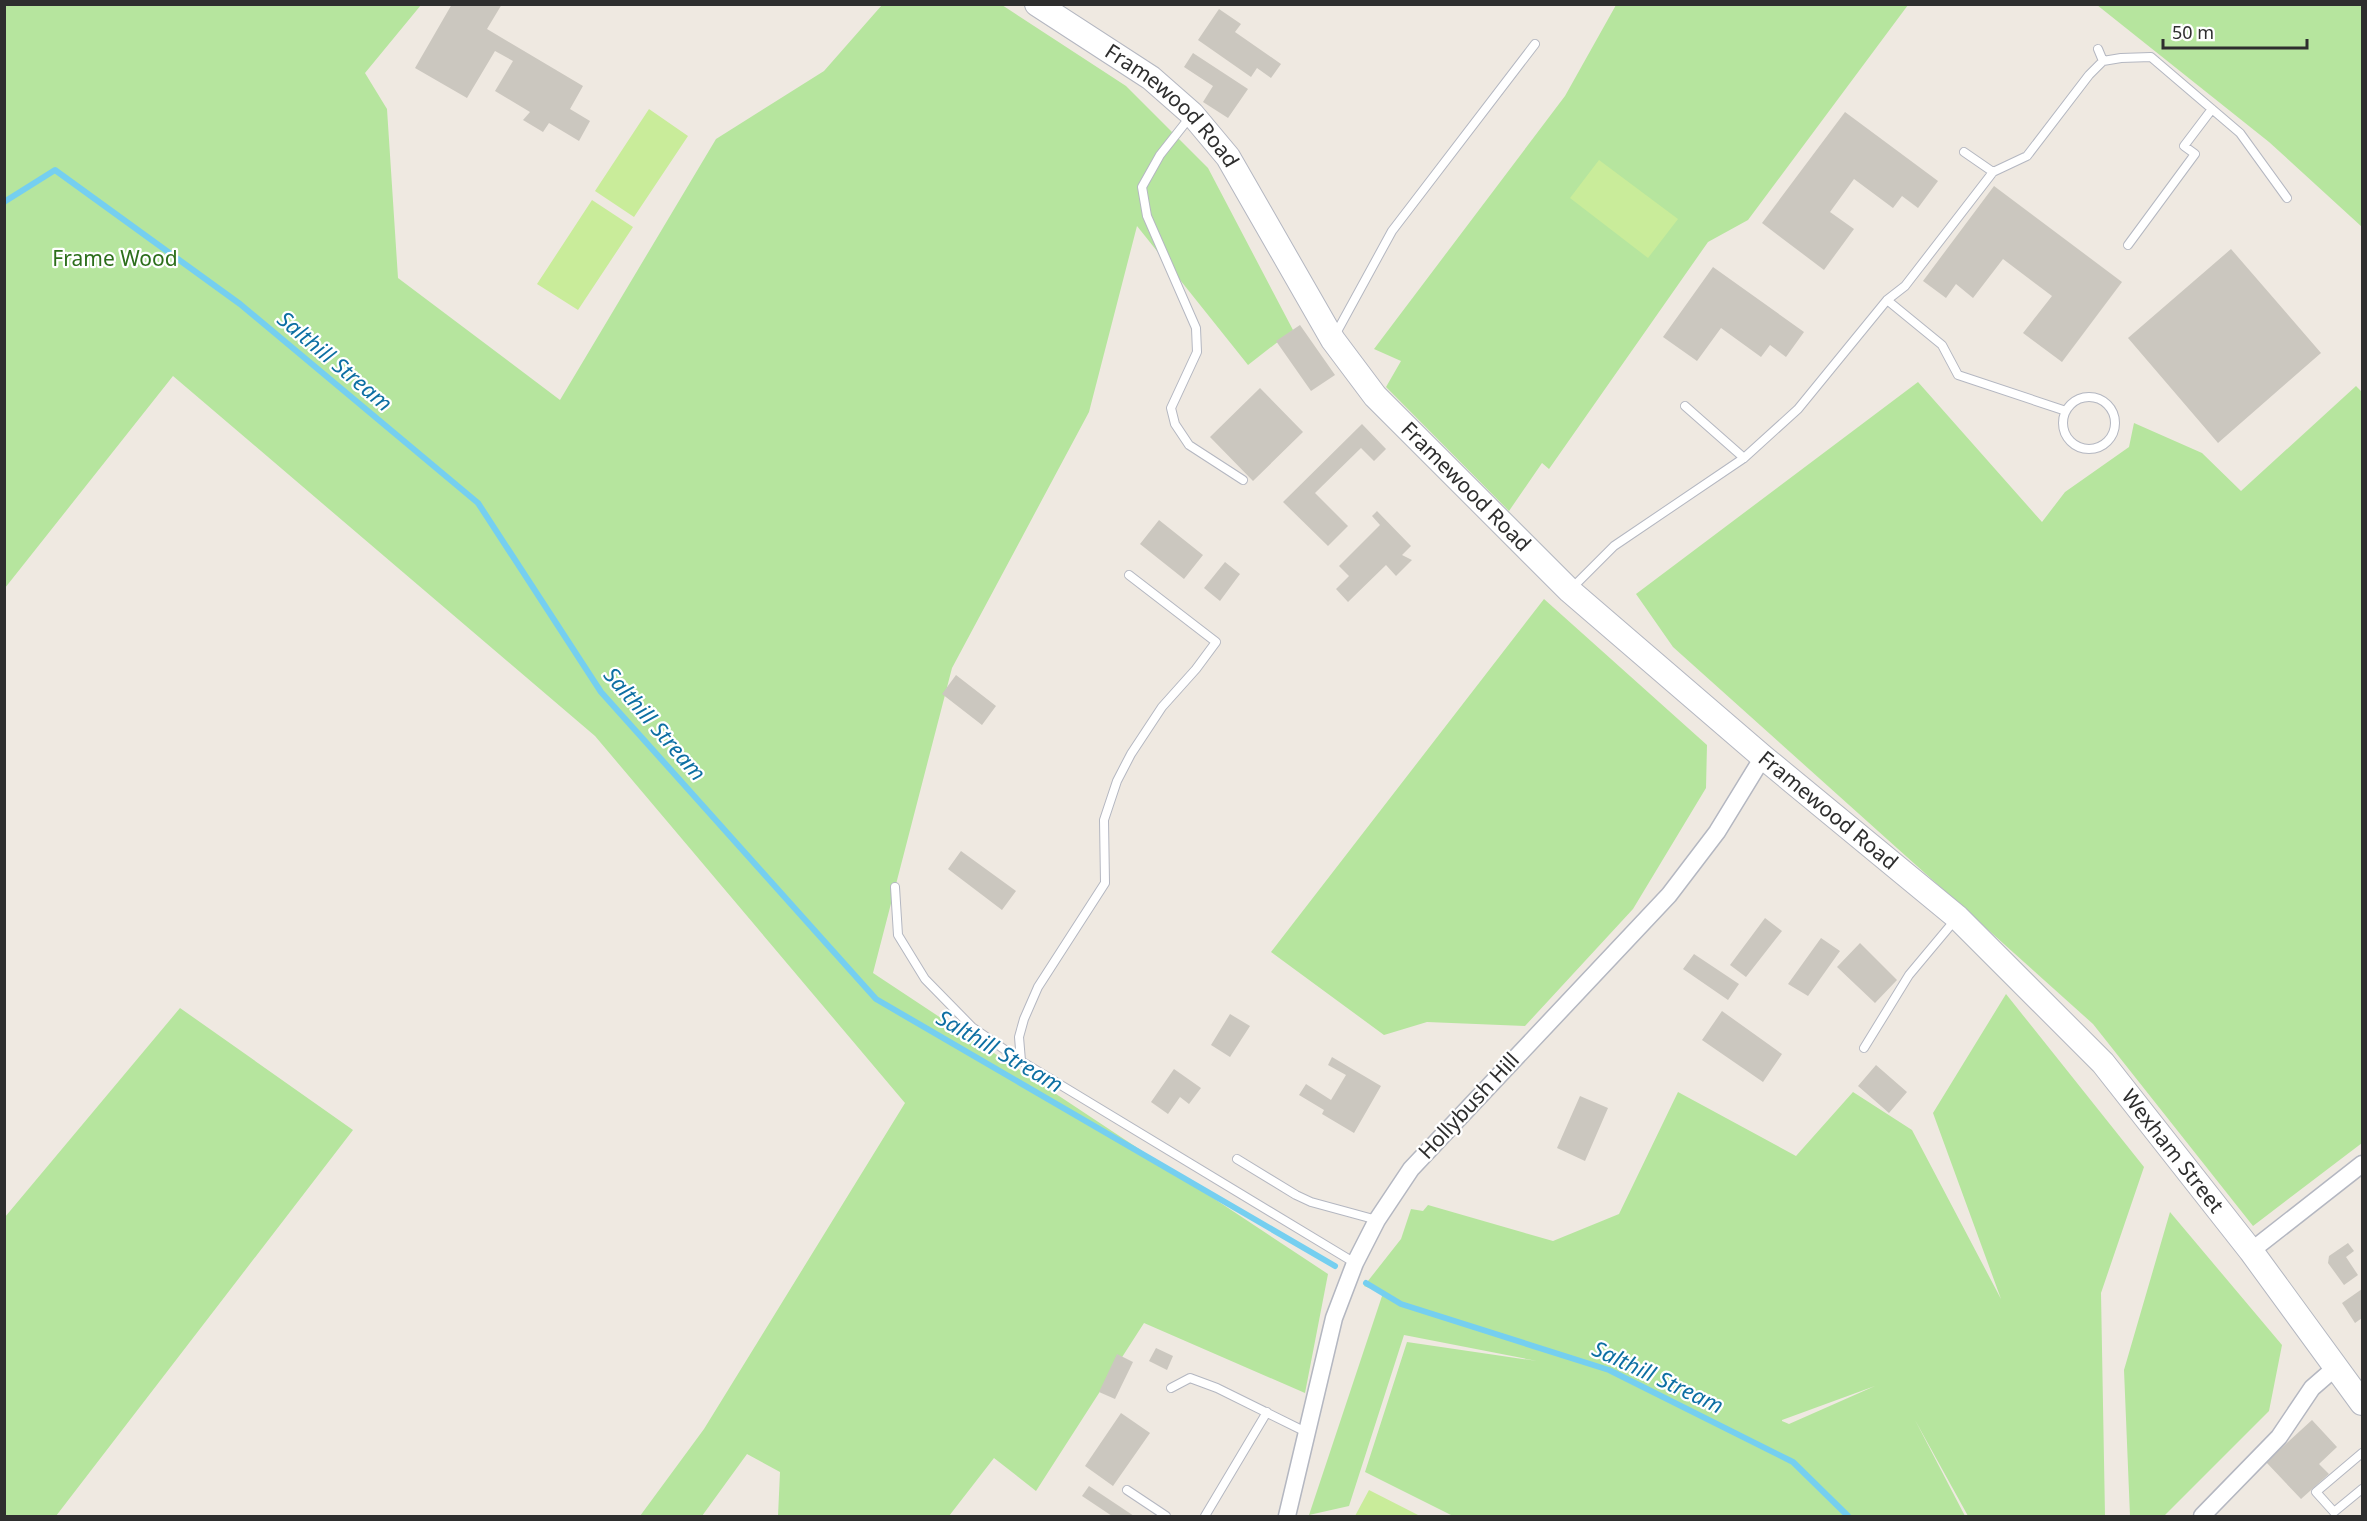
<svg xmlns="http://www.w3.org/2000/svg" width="2367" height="1521" font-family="'Noto Sans',sans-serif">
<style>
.green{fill:#b6e59e;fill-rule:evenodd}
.pitch{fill:#c9ec9a}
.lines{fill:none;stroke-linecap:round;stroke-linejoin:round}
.stream{stroke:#75cff0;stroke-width:6}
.building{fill:#cbc7bf}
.lane-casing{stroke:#b4b7c1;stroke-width:10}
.street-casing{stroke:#b4b7c1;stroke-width:19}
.secondary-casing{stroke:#b4b7c1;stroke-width:26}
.lane{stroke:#fff;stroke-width:8}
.street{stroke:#fff;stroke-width:16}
.secondary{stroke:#fff;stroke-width:24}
.labels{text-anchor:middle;stroke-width:4.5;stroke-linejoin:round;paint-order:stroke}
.street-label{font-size:21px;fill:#2e2e2e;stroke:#fff}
.park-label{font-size:21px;fill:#2c6e1b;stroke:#fff}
.water-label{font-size:22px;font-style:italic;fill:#0d6fa3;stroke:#fff}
</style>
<rect width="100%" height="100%" fill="#efe9e1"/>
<path class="green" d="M4 5H421L365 73 387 109 398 278 560 400 716 139 824 71 882 5H1002L1126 86 1208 168 1293 330 1248 365 1137 226 1089 412 952 668 873 973 1328 1274 1305 1393 1144 1323 1036 1491 994 1458 949 1516H778L780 1472 747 1454 702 1516H640L704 1429 905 1103 595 736 173 376 5 588Z
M1616 5H1908L1748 220 1708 242 1549 469 1542 463 1509 511 1386 387 1401 361 1374 349 1565 96Z
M2097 5H2362V227L2269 142Z
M1918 382 2042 522 2065 492 2129 447 2134 423 2202 453 2241 491 2356 386 2362 392V1143L2253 1226 2093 1024 1673 647 1636 594Z
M1544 599 1707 745 1706 788 1633 909 1525 1026 1427 1022 1384 1035 1271 952Z
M2006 994 2144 1167 2101 1293 2105 1516H1968L1915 1420 1965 1516H1453L1365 1472 1407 1342 1537 1361 1404 1335 1349 1506 1309 1515 1383 1293 1364 1286 1401 1239 1411 1209 1423 1211 1428 1205 1553 1241 1619 1214 1678 1092 1796 1156 1853 1092 1912 1130 2001 1299 1933 1113ZM1875 1386 1789 1424 1782 1421V1420Z
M180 1008 353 1130 56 1516H5V1217Z
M2170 1212 2282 1345 2269 1411 2164 1516H2130L2124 1370Z"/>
<path class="pitch" d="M649 109 688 136 634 217 595 191Z
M1599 160 1678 219 1648 258 1570 198Z
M592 200 633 227 578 310 537 284Z
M1369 1490 1420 1516H1355Z"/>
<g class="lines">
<path class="stream" d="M4 202 55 170 240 304 478 503 601 692 876 999 1335 1266
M1366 1283 1401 1304 1609 1370 1793 1462 1848 1516"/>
</g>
<path class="building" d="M452 4H502L487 29 583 86 570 109 590 121 579 141 549 123 543 132 523 120 530 112 495 91 513 61 495 51 467 98 415 68Z
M1219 9 1241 24 1235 32 1281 64 1271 78 1257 68 1251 77 1198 40Z
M1193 53 1248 89 1228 118 1203 102 1213 86 1184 67Z
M1845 112 1938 181 1918 208 1902 196 1893 208 1854 179 1830 212 1854 229 1824 270 1762 223Z
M1994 186 2122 282 2062 362 2023 333 2052 296 2003 259 1973 298 1956 284 1946 298 1923 281Z
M2231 249 2321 353 2218 443 2128 338Z
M1713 267 1804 332 1786 357 1770 345 1761 357 1721 328 1697 361 1663 337Z
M1300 325 1335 375 1311 391 1276 341Z
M1260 388 1303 432 1253 481 1210 437Z
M1362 424 1386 449 1374 461 1361 448 1315 493 1348 526 1328 546 1283 502Z
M1377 511 1411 546 1402 555 1412 560 1396 576 1386 565 1348 602 1336 589 1349 576 1339 566 1380 525 1372 516Z
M1159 520 1203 555 1184 579 1140 544Z
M1225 562 1240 574 1220 601 1204 588Z
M956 675 996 706 982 725 942 694Z
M961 851 1016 891 1002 910 948 869Z
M1765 918 1782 931 1746 977 1730 965Z
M1821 938 1840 951 1808 996 1788 984Z
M1860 943 1897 980 1875 1003 1837 967Z
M1694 954 1739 984 1728 1000 1683 969Z
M1722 1011 1782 1054 1763 1082 1702 1040Z
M1230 1014 1250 1026 1230 1057 1211 1045Z
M1332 1057 1381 1086 1354 1133 1322 1114 1324 1110 1299 1095 1306 1084 1331 1100 1346 1075 1328 1065Z
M1876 1065 1907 1092 1889 1113 1858 1086Z
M1174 1069 1201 1088 1189 1104 1180 1097 1168 1114 1151 1102Z
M1580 1096 1608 1108 1585 1161 1557 1148Z
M2348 1243 2354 1251 2346 1257 2358 1275 2344 1285 2328 1263 2329 1256Z
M2362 1289V1318L2355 1323 2342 1303Z
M1156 1348 1173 1356 1167 1370 1149 1361Z
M1117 1354 1133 1362 1115 1399 1099 1392Z
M1121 1413 1150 1433 1113 1486 1085 1466Z
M2312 1420 2337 1447 2319 1464 2329 1474 2301 1499 2266 1462Z
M1089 1486 1134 1516H1112L1082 1496Z"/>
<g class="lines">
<defs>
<path id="lane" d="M2098 49 2103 61
M1190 117 1160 155 1142 187 1147 216 1196 328 1197 352 1171 408 1175 424 1189 445 1243 480
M1964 152 1993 172
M2128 245 2195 154 2184 146 2212 109
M1887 300 1942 345 1958 375 2066 411
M1334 337 1392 231 1535 44
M2063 423a26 26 0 1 1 52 0a26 26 0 1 1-52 0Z
M1685 406 1744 458
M1572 588 1614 546 1744 458 1798 409 1887 300 1905 286 1993 172 2027 156 2089 75 2103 61 2121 58 2151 57 2240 133 2287 198
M895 887 898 935 925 979 972 1027 1021 1061 1355 1263
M1864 1048 1909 975 1955 920
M1021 1061 1019 1037 1024 1019 1038 987 1105 883 1104 820 1117 781 1131 754 1162 707 1196 669 1216 642 1129 575
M1237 1159 1296 1195 1311 1202 1377 1220
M1171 1388 1190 1378 1217 1388 1308 1433
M2362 1453 2316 1492 2334 1512 2362 1489
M1127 1490 1166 1516
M1205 1516 1267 1412"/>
<path id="street" d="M2251 1251 2362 1164
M1287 1516 1334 1318 1355 1263 1377 1220 1411 1169 1669 895 1717 832 1763 757
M2202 1516 2279 1437 2312 1388 2335 1368"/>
<g id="secondary">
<path id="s1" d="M1037 4 1151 78 1192 114 1228 157 1333 340 1375 396 1570 591 1763 757 1957 917 2103 1063 2251 1251 2362 1403"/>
</g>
</defs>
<use href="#lane" class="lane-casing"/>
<use href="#street" class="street-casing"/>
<use href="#secondary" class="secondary-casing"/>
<use href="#lane" class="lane"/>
<use href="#street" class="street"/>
<use href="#secondary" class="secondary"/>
</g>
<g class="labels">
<g class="street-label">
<text dy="7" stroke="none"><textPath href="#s1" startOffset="170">Framewood Road</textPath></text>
<text dy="7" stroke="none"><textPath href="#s1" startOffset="656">Framewood Road</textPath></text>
<text dy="7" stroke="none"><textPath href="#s1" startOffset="1142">Framewood Road</textPath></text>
<text transform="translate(1469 1106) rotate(-47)" y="7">Hollybush Hill</text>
<text dy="7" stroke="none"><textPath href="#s1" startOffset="1628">Wexham Street</textPath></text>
</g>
<g class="park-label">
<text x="115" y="266">Frame Wood</text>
</g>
<g class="water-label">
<text transform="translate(335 361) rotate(40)" y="8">Salthill Stream</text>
<text transform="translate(655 724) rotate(49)" y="8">Salthill Stream</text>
<text transform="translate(1000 1051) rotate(30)" y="8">Salthill Stream</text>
<text transform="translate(1658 1377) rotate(25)" y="8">Salthill Stream</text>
</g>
</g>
<rect width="2367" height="1521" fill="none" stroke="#2e2e2e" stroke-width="12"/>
<path d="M2163 39v9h144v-9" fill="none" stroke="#2e2e2e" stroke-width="3"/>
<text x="2172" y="39" font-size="18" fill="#2e2e2e" stroke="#ffffff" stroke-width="4.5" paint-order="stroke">50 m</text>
</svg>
